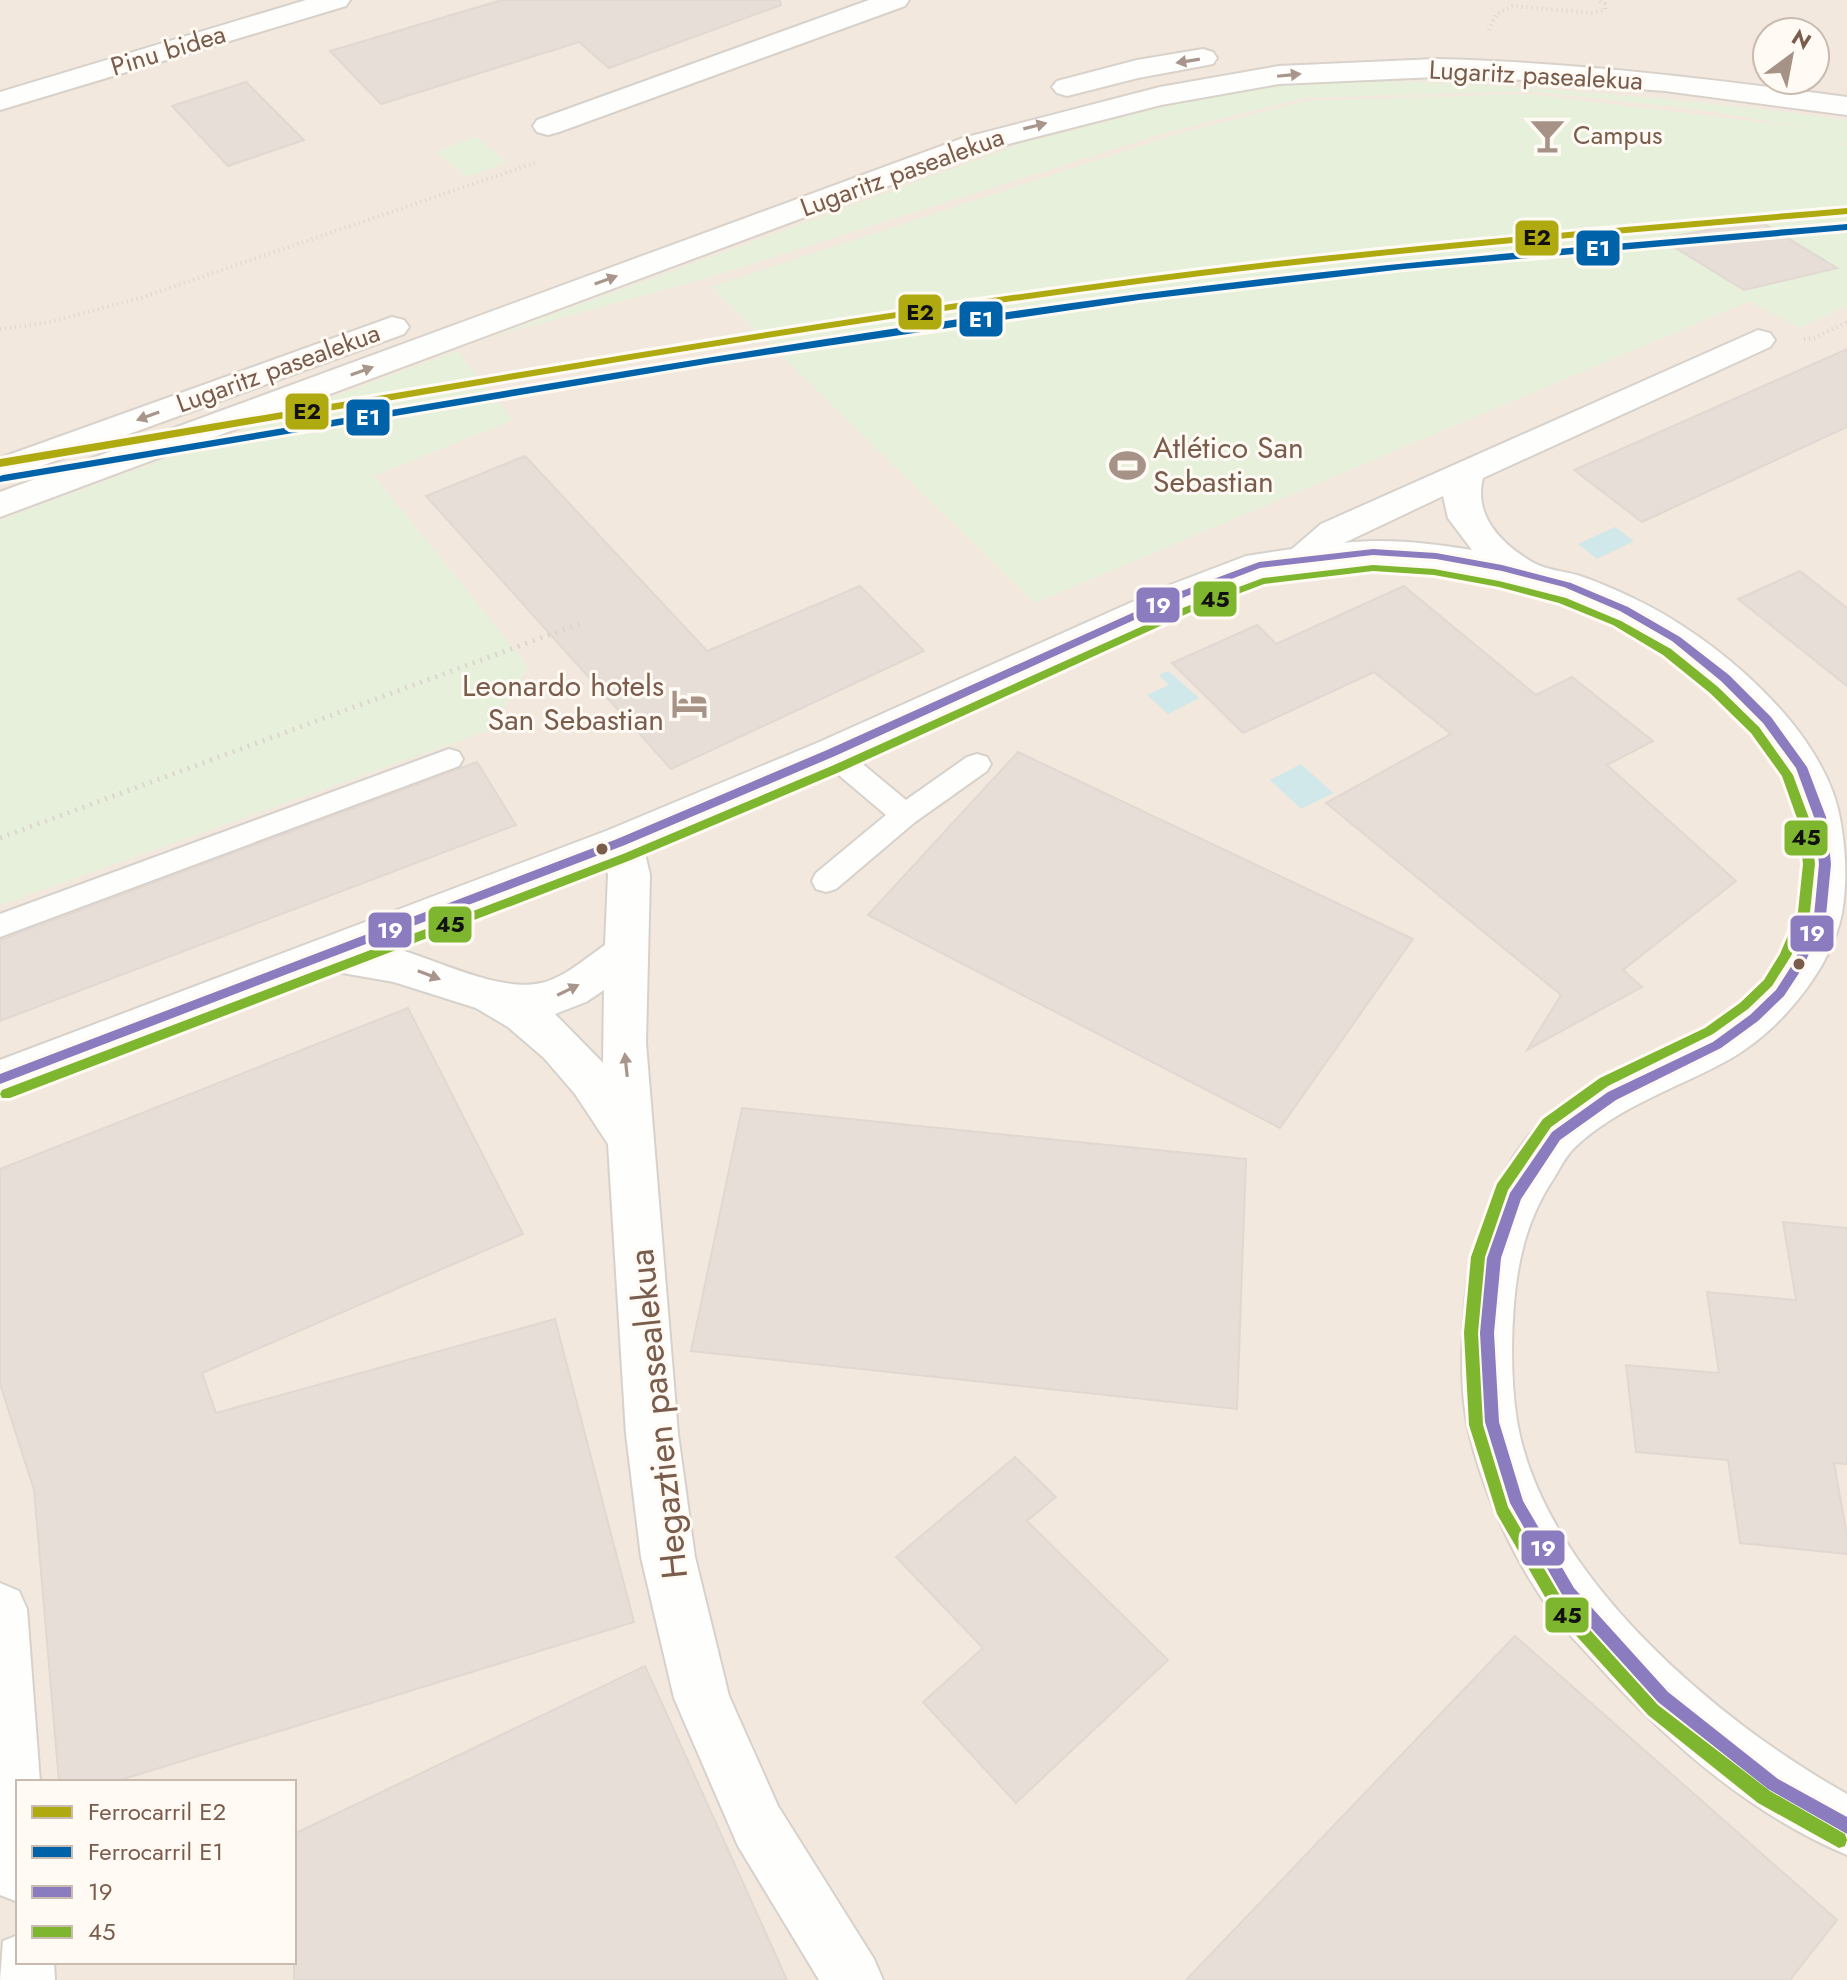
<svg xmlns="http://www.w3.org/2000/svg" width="1847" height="1980" font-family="Jost,sans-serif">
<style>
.residential{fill:#f2e8de;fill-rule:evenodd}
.green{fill:#e7f0db}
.water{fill:#d0e8ea}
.building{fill:#e6ded7;stroke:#e2d8d2;stroke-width:2}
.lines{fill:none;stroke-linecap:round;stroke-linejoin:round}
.lane-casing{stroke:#d7d1cb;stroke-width:4}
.street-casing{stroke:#d7d1cb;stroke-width:4}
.secondary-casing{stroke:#d9d2cb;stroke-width:4}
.path-far1{stroke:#dcd5d0;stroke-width:4;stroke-dasharray:1 4;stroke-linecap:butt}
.path{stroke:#dcd5d0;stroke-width:5;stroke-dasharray:2 6;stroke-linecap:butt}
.lane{fill:#fefefd;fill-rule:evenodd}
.street{fill:#fefefd;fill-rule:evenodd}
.secondary{fill:#fefefd;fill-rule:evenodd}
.bus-1-casing{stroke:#fffaf3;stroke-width:6}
.bus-2-casing{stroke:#fffaf3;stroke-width:6}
.bus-1{fill:#8b7cc0;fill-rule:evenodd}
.bus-2{fill:#7fb62f;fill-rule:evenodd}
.rail-1-casing{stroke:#fffaf3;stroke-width:6}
.rail-2-casing{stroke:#fffaf3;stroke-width:6}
.rail-1{fill:#afaa0f;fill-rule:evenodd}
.rail-2{fill:#0063a9;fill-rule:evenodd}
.oneway{fill:#a8958b}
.bus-dot{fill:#7a5c4d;stroke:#fffaf3;stroke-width:3}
.labels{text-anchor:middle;stroke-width:6;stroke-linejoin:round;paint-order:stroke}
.far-street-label{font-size:26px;fill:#7a5c4d;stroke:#fffaf3}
.far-poi-label{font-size:26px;fill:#7a5c4d;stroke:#fffaf3;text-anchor:start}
.poi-label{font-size:30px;fill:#7a5c4d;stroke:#fffaf3;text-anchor:start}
.near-street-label{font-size:36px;fill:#7a5c4d;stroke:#fffaf3}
.line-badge{stroke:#fffaf3;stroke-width:3}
.badge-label{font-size:22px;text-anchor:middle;font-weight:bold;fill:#fff}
.pale-badge-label{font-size:22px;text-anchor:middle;font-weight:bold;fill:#111}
</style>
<rect width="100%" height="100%" fill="#f9f5f0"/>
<path class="residential" d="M0 0H1847V1980H0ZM1767 32H1815V80H1767ZM18 1782H294V1962H18Z"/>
<path class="green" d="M1383 81C1539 86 1693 99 1847 120V144L1822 132 1847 145V306L1800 328 1750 301 1035 603 711 287 1174 135 1306 101 1526 94 1818 129 1695 109 1529 91 1303 98 1165 133 704 279 491 337 1023 143 1197 98 1286 83Z
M476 137 507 162 467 177 436 152Z
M457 351 513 420 374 476 528 666 493 729 0 905V520Z"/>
<path class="water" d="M1615 527 1634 541 1597 559 1578 544Z
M1168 671 1199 698 1168 714 1147 695 1169 685 1159 675Z
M1301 764 1333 793 1301 809 1270 780Z"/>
<path class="building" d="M502 0H780L781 5 609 68 579 42 381 104 330 51Z
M246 82 304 140 228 166 172 106Z
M1758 220 1837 268 1744 290 1661 239Z
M1847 349V427L1642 522 1574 470Z
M525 456 707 651 860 586 924 651 671 769 426 496Z
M1800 571 1847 608V686L1738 599Z
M1404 586 1536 695 1572 677 1653 741 1607 765 1736 881 1623 970 1642 987 1527 1050 1561 995 1326 803 1451 734 1374 672 1243 733 1172 663 1257 625 1276 644Z
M1018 752 1413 939 1280 1128 868 915Z
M477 762 516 825 0 1021V940Z
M408 1008 523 1234 202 1373 216 1413 555 1319 634 1622 114 1782H59L34 1490 0 1384V1169Z
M742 1108 1246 1159 1237 1409 691 1351Z
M1783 1222 1847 1228V1464L1834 1463 1847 1536V1554L1740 1543 1728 1460 1636 1452 1626 1365 1719 1373 1707 1292 1796 1300Z
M1015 1457 1056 1497 1027 1521 1168 1660 1016 1803 923 1702 983 1648 896 1557Z
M1515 1636 1837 1920 1790 1980H1186Z
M645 1666 787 1980H294V1834Z"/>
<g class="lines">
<defs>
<path id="lane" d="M831 743 841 746 906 800 967 757 977 754 987 757 991 764 987 771 915 822 836 889 826 892 816 889 812 881 816 873 886 815 821 760 817 753 821 746Z
M449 749 459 752 463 759 459 766 0 937V914Z"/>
<path id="street" d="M306 0H350L346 6 0 110V92Z
M869 0H909L905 6 559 132 548 135 537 132 533 126 537 120Z
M1758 330 1770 333 1775 340 1770 347 1483 478C1473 516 1502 545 1534 563 1546 570 1563 571 1577 575 1596 581 1616 590 1635 599 1715 637 1828 731 1841 824 1846 853 1847 884 1842 913 1831 970 1779 1031 1730 1059 1678 1088 1618 1106 1574 1148 1566 1156 1560 1168 1554 1178 1528 1217 1518 1257 1514 1304 1511 1341 1511 1383 1517 1421 1543 1575 1718 1722 1847 1794V1855C1749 1814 1664 1739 1594 1661 1579 1644 1562 1628 1550 1610 1512 1557 1482 1490 1468 1428 1459 1386 1462 1336 1466 1294 1472 1236 1498 1168 1539 1124 1547 1115 1561 1108 1571 1100 1656 1041 1755 1034 1796 923 1800 910 1801 897 1802 883 1810 811 1778 755 1729 705 1624 599 1470 553 1324 570 1302 572 1278 573 1257 579 1165 609 1076 658 987 698 873 750 759 800 644 849L650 875 646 1043 678 1434 695 1557 729 1696 778 1806 874 1959 883 1980H819L738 1846 674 1698 641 1557 626 1434 608 1144 575 1094 544 1058 508 1027 476 1008 394 982 331 971 0 1097V1060L606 831 817 743 1170 585 1246 556 1292 549 1321 524ZM1443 496 1448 518 1472 550C1429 543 1387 538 1344 543ZM605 864 608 875 605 945C586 958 564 978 541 983 499 993 433 958 391 947ZM604 990 603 1063 555 1014 586 1002Z
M0 1583 19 1591 27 1609 40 1782H18V1902L0 1895Z
M18 1935V1962H54L55 1980H0L3 1941Z"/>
<path id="secondary" d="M1203 49 1213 52 1217 58 1213 64 1138 78 1067 96 1057 93 1052 87 1057 81 1137 60Z
M1436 59C1574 62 1710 79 1847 97V115L1665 91 1495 78 1436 77 1279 84 1161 105 985 150 0 517V492L963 138 1160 87 1279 66Z
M392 317 404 320 409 327 404 334 0 481V458Z"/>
</defs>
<use href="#lane" class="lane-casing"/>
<use href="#street" class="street-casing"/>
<use href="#secondary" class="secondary-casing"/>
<path class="path-far1" d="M1489 30 1496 14 1512 6 1592 13 1605 10V4L1597 0
M0 329 46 323 140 298 537 162
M1804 339 1814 338 1847 322"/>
<path class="path" d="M0 838 584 622"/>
<use href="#lane" class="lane"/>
<use href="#street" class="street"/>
<use href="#secondary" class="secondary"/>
<defs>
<path id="bus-1" d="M1373 549 1436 553 1502 565 1571 583 1628 607 1680 637 1729 675 1771 717 1807 767 1826 817 1831 864 1826 916 1803 967 1784 996 1758 1021 1721 1048 1616 1100 1560 1140 1521 1199 1501 1258 1494 1333 1499 1422 1523 1501 1574 1588 1668 1692 1778 1779 1847 1817V1834L1768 1789 1658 1702 1564 1598 1510 1503 1485 1422 1480 1333 1487 1258 1510 1193 1552 1132 1608 1092 1713 1042 1750 1015 1776 990 1794 962 1814 916 1819 864 1814 817 1796 768 1763 723 1721 681 1672 641 1620 611 1564 587 1502 571 1436 559 1373 555 1260 568 1187 596 835 756 625 845 0 1084V1074L617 839 827 750 1179 592 1259 562Z"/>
<path id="bus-2" d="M1373 565 1434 569 1499 581 1566 598 1621 621 1671 649 1718 687 1759 727 1793 775 1810 821 1815 864 1810 912 1791 956 1772 986 1748 1009 1713 1034 1608 1086 1551 1127 1508 1190 1485 1257 1478 1333 1483 1425 1508 1507 1562 1599 1658 1705 1770 1791 1845 1834 1847 1840 1845 1846 1839 1848 1758 1803 1648 1715 1552 1609 1497 1514 1469 1425 1464 1333 1471 1257 1497 1184 1543 1119 1600 1078 1705 1028 1740 1003 1764 980 1780 954 1798 912 1803 864 1798 821 1782 776 1751 733 1710 693 1663 655 1613 625 1559 603 1499 587 1434 575 1373 571 1264 584 1193 611 842 771 631 860 10 1098H2L0 1094 2 1090 623 854 834 765 1185 607 1263 578Z"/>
</defs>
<use href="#bus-1" class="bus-1-casing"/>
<use href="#bus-2" class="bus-2-casing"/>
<use href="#bus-1" class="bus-1"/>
<use href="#bus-2" class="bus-2"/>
<defs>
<path id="rail-1" d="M1847 208V214C1610 234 1374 253 1138 284 757 334 379 403 0 467V459C379 397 757 328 1138 278 1374 247 1610 228 1847 208Z"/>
<path id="rail-2" d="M1847 224V230L1404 269 1139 300 712 363 0 482V476L3 475C381 413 759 344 1139 294 1374 263 1611 244 1847 224Z"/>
</defs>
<use href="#rail-1" class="rail-1-casing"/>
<use href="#rail-2" class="rail-2-casing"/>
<use href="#rail-1" class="rail-1"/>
<use href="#rail-2" class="rail-2"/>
</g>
<defs><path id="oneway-solid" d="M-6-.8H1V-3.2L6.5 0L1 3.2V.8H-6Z" transform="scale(2)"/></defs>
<g class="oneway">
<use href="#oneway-solid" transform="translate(1188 61) rotate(171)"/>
<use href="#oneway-solid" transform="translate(1289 75) rotate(-6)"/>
<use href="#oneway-solid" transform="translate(1035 126) rotate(-14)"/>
<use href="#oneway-solid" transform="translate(606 280) rotate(-20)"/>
<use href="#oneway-solid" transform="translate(362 371) rotate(-20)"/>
<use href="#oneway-solid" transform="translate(148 416) rotate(160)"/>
<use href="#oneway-solid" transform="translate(429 975) rotate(21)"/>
<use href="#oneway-solid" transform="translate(568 990) rotate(-26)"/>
<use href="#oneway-solid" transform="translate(626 1065) rotate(-96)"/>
</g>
<defs>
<symbol id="bar-bare" viewBox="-9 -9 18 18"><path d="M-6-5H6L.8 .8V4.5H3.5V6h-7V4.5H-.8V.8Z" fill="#a69286" stroke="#fffaf3" stroke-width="2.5" paint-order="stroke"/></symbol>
<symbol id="stadium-bare" viewBox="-9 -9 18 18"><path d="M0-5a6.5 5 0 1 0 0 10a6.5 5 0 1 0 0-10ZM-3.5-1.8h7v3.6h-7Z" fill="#a69286" stroke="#fffaf3" stroke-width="2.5" paint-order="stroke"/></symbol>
<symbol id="hotel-bare" viewBox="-9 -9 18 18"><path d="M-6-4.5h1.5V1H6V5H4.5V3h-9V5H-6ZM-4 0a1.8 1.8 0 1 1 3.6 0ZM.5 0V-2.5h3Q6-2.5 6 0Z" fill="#a69286" stroke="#fffaf3" stroke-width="2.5" paint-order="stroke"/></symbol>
</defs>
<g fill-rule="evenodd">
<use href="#bar-bare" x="1522" y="110" width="51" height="51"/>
<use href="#stadium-bare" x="1102" y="440" width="51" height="51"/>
<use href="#hotel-bare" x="664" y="678" width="51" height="51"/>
</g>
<g class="bus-dot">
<circle cx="602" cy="849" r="7"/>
<circle cx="1799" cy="964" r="7"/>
</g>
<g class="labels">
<g class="far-street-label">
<text transform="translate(168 50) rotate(-17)" y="9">Pinu bidea</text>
<text transform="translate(1536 75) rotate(3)" y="9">Lugaritz pasealekua</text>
<text transform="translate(902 172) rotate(-20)" y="9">Lugaritz pasealekua</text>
<text transform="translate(278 368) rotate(-20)" y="9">Lugaritz pasealekua</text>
</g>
<g class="far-poi-label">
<text x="1573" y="144">Campus</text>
</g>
<g class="poi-label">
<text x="1153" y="458">Atlético San<tspan x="1153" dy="34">Sebastian</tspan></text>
<text x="664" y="696" text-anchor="end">Leonardo hotels<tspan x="664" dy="34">San Sebastian</tspan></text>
</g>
<g class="near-street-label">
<text transform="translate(657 1414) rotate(-96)" y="13">Hegaztien pasealekua</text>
</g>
</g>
<g class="line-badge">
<rect x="1514" y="219" width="46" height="38" rx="8" fill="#afaa0f"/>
<rect x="1575" y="229" width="46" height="38" rx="8" fill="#0063a9"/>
<rect x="897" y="293" width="46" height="38" rx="8" fill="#afaa0f"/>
<rect x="958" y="300" width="46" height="38" rx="8" fill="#0063a9"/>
<rect x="284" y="392" width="46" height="39" rx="8" fill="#afaa0f"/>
<rect x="345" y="398" width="46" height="39" rx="8" fill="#0063a9"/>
<rect x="1192" y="580" width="46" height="38" rx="8" fill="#7fb62f"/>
<rect x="1135" y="586" width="46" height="38" rx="8" fill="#8b7cc0"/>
<rect x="1783" y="819" width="46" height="38" rx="8" fill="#7fb62f"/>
<rect x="427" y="905" width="46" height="39" rx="8" fill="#7fb62f"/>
<rect x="367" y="911" width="46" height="38" rx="8" fill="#8b7cc0"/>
<rect x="1789" y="914" width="46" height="39" rx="8" fill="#8b7cc0"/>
<rect x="1520" y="1529" width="46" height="38" rx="8" fill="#8b7cc0"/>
<rect x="1544" y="1596" width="46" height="38" rx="8" fill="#7fb62f"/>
</g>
<g class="badge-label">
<text x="1598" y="256">E1</text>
<text x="981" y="327">E1</text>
<text x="368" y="425">E1</text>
<text x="1158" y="613">19</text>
<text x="390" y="938">19</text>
<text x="1812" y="941">19</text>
<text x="1543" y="1556">19</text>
</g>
<g class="pale-badge-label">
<text x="1537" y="245">E2</text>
<text x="920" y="320">E2</text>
<text x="307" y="419">E2</text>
<text x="1215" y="607">45</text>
<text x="1806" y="845">45</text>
<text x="450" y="932">45</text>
<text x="1567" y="1623">45</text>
</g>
<rect x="16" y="1780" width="280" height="184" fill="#fffaf3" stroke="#cabbb1" stroke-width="2"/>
<rect x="32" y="1806" width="40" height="12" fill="#afaa0f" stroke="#cabbb1" stroke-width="2"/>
<text x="88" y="1820" font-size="24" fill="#7a5c4d">Ferrocarril E2</text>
<rect x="32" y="1846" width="40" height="12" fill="#0063a9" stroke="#cabbb1" stroke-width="2"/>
<text x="88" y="1860" font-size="24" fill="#7a5c4d">Ferrocarril E1</text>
<rect x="32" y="1886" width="40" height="12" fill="#8b7cc0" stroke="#cabbb1" stroke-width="2"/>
<text x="88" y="1900" font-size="24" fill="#7a5c4d">19</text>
<rect x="32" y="1926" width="40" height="12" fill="#7fb62f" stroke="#cabbb1" stroke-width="2"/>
<text x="88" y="1940" font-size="24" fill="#7a5c4d">45</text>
<g transform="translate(1791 56) rotate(32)"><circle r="38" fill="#fffaf3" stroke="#cabbb1" stroke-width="2"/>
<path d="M0-6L14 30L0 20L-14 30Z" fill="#a69286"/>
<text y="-12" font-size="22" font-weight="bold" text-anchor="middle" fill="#7a5c4d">N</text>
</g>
</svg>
